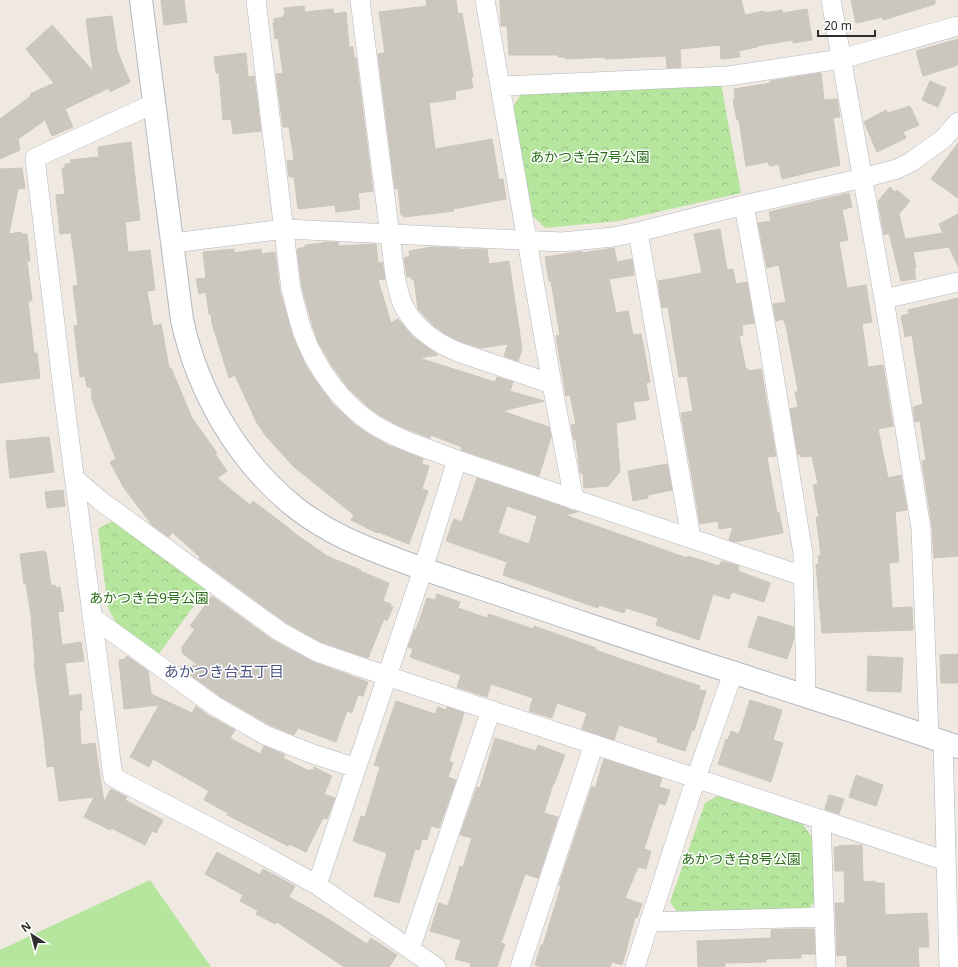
<svg xmlns="http://www.w3.org/2000/svg" width="958" height="967" font-family="'Noto Sans','Noto Sans JP',sans-serif">
<style>
.grass{fill:#b6e59e}
.park{fill:url(#park-crowns)}
.building{fill:#cbc7bf;stroke:#cbc5ba;fill-rule:evenodd}
.lines{fill:none;stroke-linecap:round;stroke-linejoin:round}
.street-casing{stroke:#b4b7c1;stroke-width:20}
.secondary-casing{stroke:#b4b7c1;stroke-width:24}
.street{stroke:#fff;stroke-width:19}
.secondary{stroke:#fff;stroke-width:22}
.labels{text-anchor:middle;stroke-width:3;stroke-linejoin:round;paint-order:stroke}
.park-label{font-size:14px;fill:#2c6e1b;stroke:#fff}
.neighbourhood-label{font-size:15px;fill:#4d5680;stroke:#fff}
</style>
<defs>
<pattern id="park-crowns" width="20" height="18" patternUnits="userSpaceOnUse"><rect width="20" height="18" fill="#b6e59e"/><path d="M2 6a3 3 0 1 1 6 0M12 15a3 3 0 1 1 6 0" fill="none" stroke="#9dc588"/></pattern>
</defs>
<rect width="100%" height="100%" fill="#efe9e1"/>
<path class="grass" d="M150 880 211 967H0V950Z"/>
<path class="park" d="M721 84 741 193 618 221 545 228 533 216 513 107 521 94Z
M112 521 206 589 158 655 117 625 108 608 98 529Z
M719 795 801 822 816 842 818 900 805 911 678 913 670 902 705 803Z"/>
<path class="building" d="M161 0H184L187 22 164 25Z
M426 0H456L458 14 462 13 473 77 471 78 473 88 455 91 456 99 429 103 435 149 492 139 499 180 503 179 506 199 453 209 454 211 404 217 403 215H401L398 188 395 189 378 54 385 53 379 12 427 6Z
M500 0H741L745 15 764 11V13L782 10 783 13 807 9 812 40 793 43V40L756 46 757 47 739 51 740 57 721 59 720 45 680 49 681 67 667 68 666 56 605 59V57L565 59V57H558V55H509L507 26H501Z
M851 0H935V4L883 20 882 17 856 23Z
M304 6 305 12 333 9 334 14 346 12 349 47H353L354 58H356L373 191 358 193 360 209 336 212 335 205 298 209 294 177H289L287 161 294 160 289 127H283L276 74 283 73 278 38 275 39 273 23H274V19L283 17V15H285L284 8Z
M112 16 117 50 130 82 110 92 109 88 65 109 73 127 52 136 45 120 18 139 20 150 0 159V119L31 96 30 94 54 83 26 49 52 25 93 71 86 19Z
M958 39V65L923 76 916 51Z
M246 53 248 77 254 76 261 131 233 134 231 119 223 120 219 73H216L214 57Z
M821 73 824 100 837 99 840 117 833 118 840 165 782 179 779 164 771 166 769 165 768 162 746 166 739 120H737L733 100 735 99 734 89 771 83 770 81Z
M930 81 946 88 938 107 922 100Z
M910 106 919 125 903 132 906 138 877 152 864 122 886 110 888 113Z
M131 142 140 220 125 222 128 252 150 250 155 290 147 291 153 326 161 324 169 368H171L192 418 217 453 215 454 227 471 217 478 250 505 253 501 290 529V530L327 556 361 570 360 571 389 583 383 601 391 604 390 606 393 607 387 621 384 619 368 658 321 642 285 622 199 559 200 557 172 532 169 537 152 525 124 488 110 462 116 459 92 400 91 387H87L85 376 80 377 74 326 78 325 73 286 78 285 71 233 60 234 56 195 65 194 62 168H65V164H71L70 160 99 157 98 147Z
M958 143V198L931 179Z
M22 168 25 188 18 189 9 234 21 232V234H27L30 261H27L32 301H28L34 353H37L40 378 0 383V169Z
M890 187 895 192 897 190 910 201 899 214 905 239 943 233 939 224 958 214V266L949 247 913 252 916 268H914L916 279 901 281 889 233 884 235 878 201Z
M849 193 852 207 842 210 848 240 839 242 847 288 866 285 872 322 862 324 868 367 883 365 893 426 878 429 888 478 901 475 907 510 895 512 899 562 889 563 892 608 912 607 913 630 822 633 816 564H819L818 556 821 555 816 517H819L813 485 818 484 812 456 801 457V454L798 455 790 409 798 407 795 392H798V390L786 326 783 319 776 321 773 304 786 302 779 265 767 268 758 223 771 221 769 212Z
M720 229 727 270 733 269 736 284 747 282 754 323 742 325 743 335 739 336 746 369H748V371L761 369 776 456 767 457 777 513 779 512 783 533 735 542 729 540 733 527 719 529 718 521 700 524 681 413 693 411 687 376 679 377 668 307 662 308 658 281 702 273 694 234Z
M323 242H338L339 246 376 244 378 263 382 262 385 279 378 280 391 323 398 319 413 337 438 355 419 358 495 382 497 377 513 382 510 391 544 401 502 411 549 427 551 437 539 476 461 450 462 447 431 435 430 438 397 425 379 415 368 407 348 388 332 366 318 342 312 324 302 287 297 249 305 247V245L323 243Z
M432 247 459 248V250L468 249H487L489 264 509 261 522 349 518 361 504 356 508 344 481 348 462 342 447 335 434 326 418 309 414 279 412 280 411 277H407L404 258 410 256 409 251Z
M614 248 617 262 632 259 634 275 609 279 616 313 628 311 633 335 641 334 650 382 646 383 649 400 633 402 636 419 616 423 620 472 608 486 584 488 583 473H580L576 440H574L571 425 576 424 570 395 566 396 556 336 560 335 551 281H549L545 257 577 252 582 251V253Z
M234 249V253L261 249 262 254 275 252 280 292 293 337 305 364 313 377 332 403 354 424 367 433 388 445 423 459 422 464 429 466 422 489 428 491 409 544 378 532 377 533 351 520 354 515 293 466 265 435 257 423 235 375 229 378 212 323 211 314H209L206 292 199 294 196 279 206 278 203 252Z
M958 298V556L934 558 932 526 922 461 926 460 920 421 915 422 913 407 923 404 912 335 905 337 901 316 909 314 908 310Z
M49 437 54 472 10 478 6 441Z
M667 464 672 490 648 495V498L633 501 628 471Z
M477 478 578 512 565 515 687 558 688 556 719 566 722 561 739 566 738 571 770 583 764 602 732 592 729 599 713 594 699 640 656 625 658 618 626 608 624 613 599 605 598 608 503 575 507 562 446 541 454 519 462 522ZM507 506 537 516 529 544 498 533Z
M63 490 65 506 47 508 45 492Z
M44 551 45 553 46 552 51 586 55 585 56 588 60 587 64 611 58 612 62 645 81 642 84 661 65 663 69 696 81 694 82 710H79L81 745 95 743 104 802 111 789 127 797 125 800 163 820 156 833 152 831 145 845 111 828 110 830 84 817 94 797 59 801 54 766 47 767 44 737 34 662H35L31 615 26 584H24L20 554Z
M437 594 460 602 458 608 487 618 489 614 533 629 534 626 596 648 595 650 700 686 699 690 706 691 694 731 692 730 685 751 657 742 658 738 619 725 614 740 582 729 587 713 557 703 552 718 529 711 533 698 491 684 487 697 457 687 461 675 410 657 413 649 408 647 415 629 416 630 427 598 435 600Z
M212 596 274 641 313 662 368 682 363 696 358 695 352 713 347 711 336 742 298 728 294 735 270 725 221 697 179 667 198 665 182 653V647L195 629 190 626Z
M758 616 794 627V638L787 659 748 647Z
M958 654V683H941L940 655Z
M127 656 148 671 151 694 192 713 196 706 209 716 235 730 230 738 260 754 264 746 285 755 283 758 309 771 310 769 313 771 314 767 332 776 324 794 335 798 327 819 323 818 306 852 289 844 288 846 227 815 228 813 204 800 209 791 153 759 149 767 130 757 159 705 124 709 119 660 125 659Z
M868 656 903 658 901 692 867 691Z
M750 700 782 710 773 740 783 743 771 782 718 764 726 739 728 740 731 731 739 734Z
M396 701 435 714 438 707 446 710 447 707 464 713 449 761 453 763 448 777 456 780 439 828 431 826 427 840 422 839 419 850 415 849 399 903 374 896 387 853 353 841 361 816 365 817 380 767 374 765Z
M495 738 536 751 538 745 565 755 554 784H553L544 813 558 817 538 878 525 874 501 943 505 944 497 967H470L471 963 455 959 461 940 430 931 439 903 448 906 460 866 463 867 472 838 460 835 477 787 480 788Z
M604 759 662 778 659 787 670 790 665 805 659 803 644 849 651 851 646 869 638 867 625 898 642 904 637 918 635 917 625 955 622 965 612 962 610 967H544L535 965 541 945H543L561 886 559 885 592 786 595 788Z
M856 775 883 785 876 806 849 797Z
M829 795 844 799 839 814 825 809Z
M862 845 863 882 875 881V883H884L885 915 927 913 929 947H918L919 967H847V955L837 956 835 903H845L844 871H835L834 847H838V846Z
M217 852 260 875 263 869 295 886 289 897 325 917 367 944 371 938 397 955 389 967H344L277 922 275 924 256 914 258 911 240 901 243 895 205 874Z
M790 929H814L815 954H801V958L766 959V962L725 963V967H698L697 941 771 938V930Z"/>
<g class="lines">
<defs>
<path id="street" d="M256 0 291 289C295 303 298 319 303 333 316 368 341 403 373 424 398 440 429 449 457 460L803 576
M360 0 395 275C397 286 399 297 404 307 416 329 436 343 458 352L552 384
M485 0 552 384 574 500
M831 0 884 299 921 528 929 737
M500 86 728 76 841 59 958 26
M155 103 35 158 63 390 113 777 265 856 317 885 436 967
M744 205 769 345 803 554 806 695
M638 232 691 538
M173 243 285 229 562 242 613 237 638 232 744 205 863 178 897 169 911 162 943 139 958 122
M884 299 958 282
M75 479 101 501 279 631 317 652 387 676 946 861
M92 617 215 706 265 735 310 753 356 768
M943 741 949 967
M821 819 826 967
M317 885 423 569 457 460
M649 922 824 917
M410 949 491 710
M520 967 594 744
M635 967 696 778 733 673"/>
<path id="secondary" d="M141 0 182 320C198 393 238 462 296 508 328 533 359 545 396 559 438 575 481 588 524 603 593 626 662 650 732 672 807 697 883 720 958 747"/>
</defs>
<use href="#street" class="street-casing"/>
<use href="#secondary" class="secondary-casing"/>
<use href="#street" class="street"/>
<use href="#secondary" class="secondary"/>
</g>
<g class="labels">
<g class="park-label">
<text x="590" y="162">あかつき台7号公園</text>
<text x="149" y="603">あかつき台9号公園</text>
<text x="741" y="864">あかつき台8号公園</text>
</g>
<g class="neighbourhood-label">
<text x="224" y="677">あかつき台五丁目</text>
</g>
</g>
<g transform="translate(32 935) rotate(324)" stroke="#ffffff" stroke-width="3" paint-order="stroke">
<path d="M0-3L7 15L0 10L-7 15Z" fill="#2e2e2e"/>
<text y="-6" font-size="11" font-weight="bold" text-anchor="middle" fill="#2e2e2e">N</text>
</g>
<path d="M818 30v6h57v-6" fill="none" stroke="#2e2e2e" stroke-width="2"/>
<text x="824" y="30" font-size="12" fill="#2e2e2e" stroke="#ffffff" stroke-width="3" paint-order="stroke">20 m</text>
</svg>
